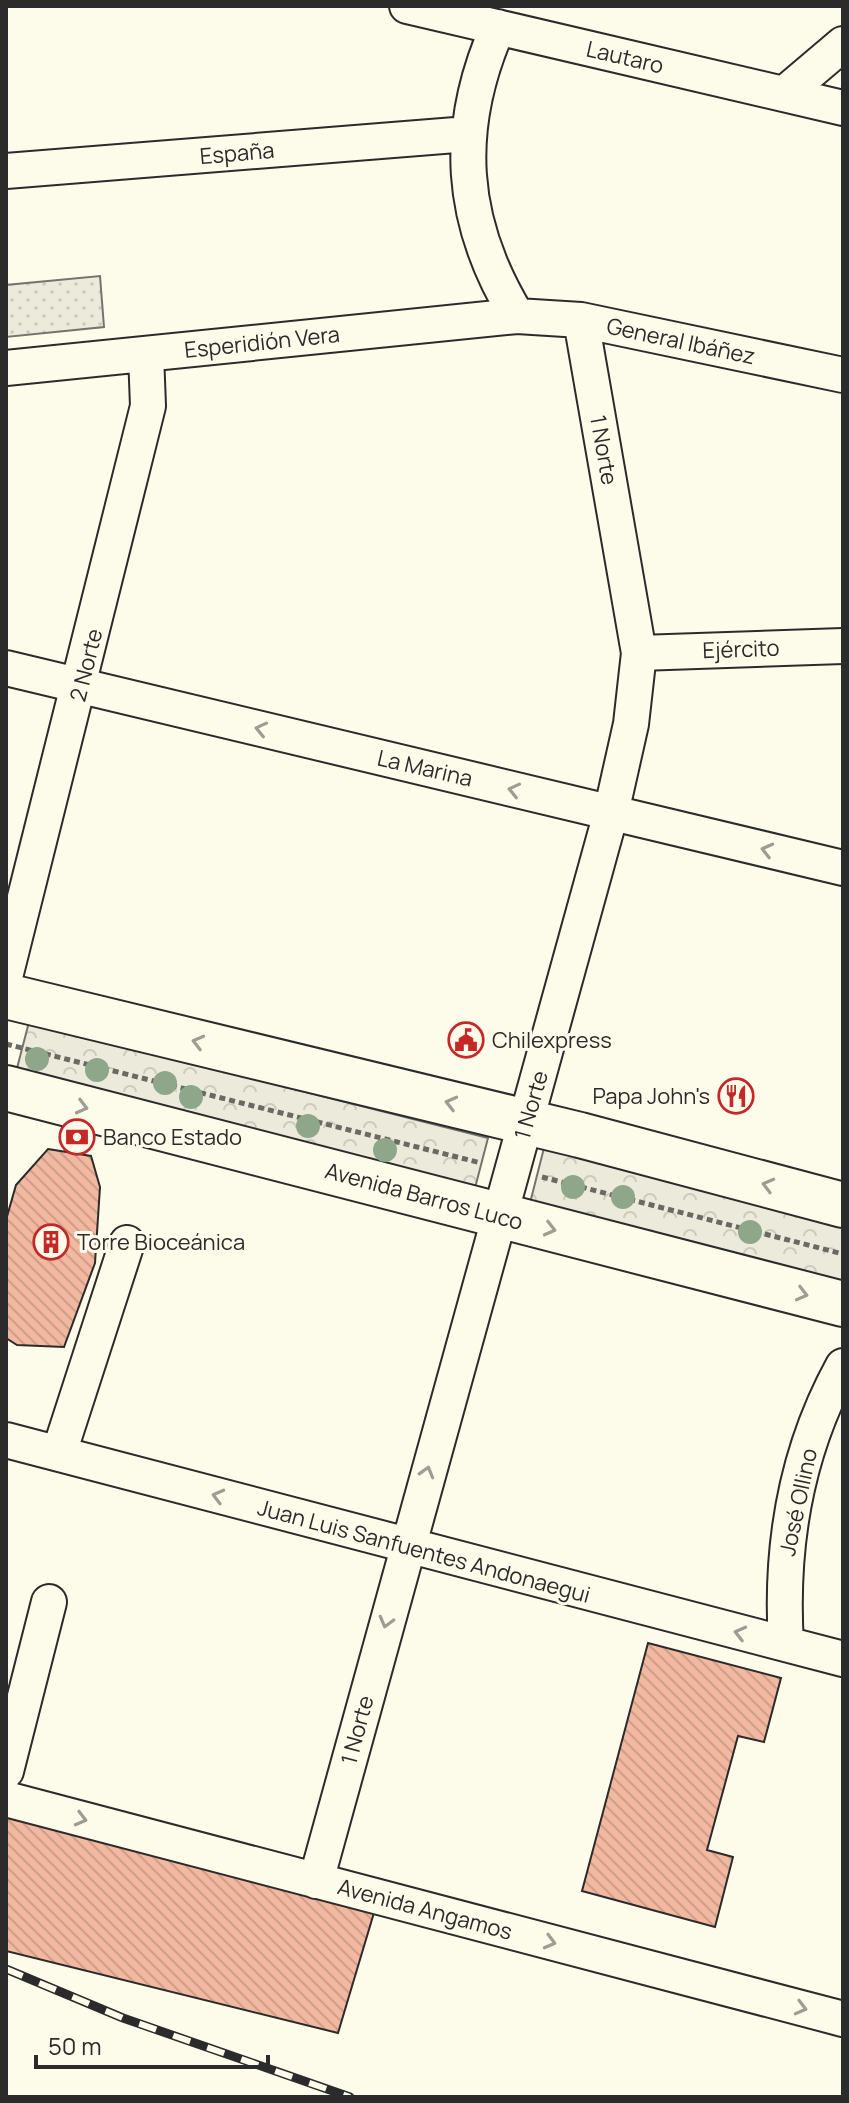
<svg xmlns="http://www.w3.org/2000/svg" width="849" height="2103" font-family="Manrope,sans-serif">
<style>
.grass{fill:url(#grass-dots);stroke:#74746e;stroke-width:2}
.forest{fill:url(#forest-crowns);stroke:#74746e;stroke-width:2}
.building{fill:url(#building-back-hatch);stroke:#2b2b2b;stroke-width:2}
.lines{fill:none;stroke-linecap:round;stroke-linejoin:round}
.minor-casing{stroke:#2b2b2b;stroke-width:38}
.major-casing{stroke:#2b2b2b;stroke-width:48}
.path{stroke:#6a6964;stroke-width:5;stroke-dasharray:6 4;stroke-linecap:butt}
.minor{stroke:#fdfbea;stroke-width:34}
.major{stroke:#fdfbea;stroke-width:44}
.rail-casing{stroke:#2b2b2b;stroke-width:9}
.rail{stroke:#fdfbea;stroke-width:6;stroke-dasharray:18;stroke-linecap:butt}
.tree{fill:#8ea78a}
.oneway{stroke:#9e9d94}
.labels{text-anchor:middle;stroke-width:6;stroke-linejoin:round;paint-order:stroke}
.street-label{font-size:22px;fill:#2b2b2b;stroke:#fdfbea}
.poi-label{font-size:22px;fill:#2b2b2b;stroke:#fdfbea;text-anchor:start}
</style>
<defs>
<pattern id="grass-dots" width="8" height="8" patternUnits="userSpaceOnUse" patternTransform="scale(2)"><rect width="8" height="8" fill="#ecebdb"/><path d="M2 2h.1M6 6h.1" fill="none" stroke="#cbcabc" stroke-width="1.8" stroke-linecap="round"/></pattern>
<pattern id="forest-crowns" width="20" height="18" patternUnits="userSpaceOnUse" patternTransform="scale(2)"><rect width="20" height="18" fill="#ecebdb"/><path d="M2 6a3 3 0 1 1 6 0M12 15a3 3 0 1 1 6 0" fill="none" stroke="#cbcabc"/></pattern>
<pattern id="building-back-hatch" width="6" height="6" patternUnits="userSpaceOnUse" patternTransform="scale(2)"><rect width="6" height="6" fill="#f2b8a0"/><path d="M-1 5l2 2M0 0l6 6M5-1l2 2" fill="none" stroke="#d09e8a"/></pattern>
</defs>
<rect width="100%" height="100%" fill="#fdfbea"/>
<path class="grass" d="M100 276 104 327 6 337V285Z"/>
<path class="forest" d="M29 1022 488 1138 475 1188 16 1072Z
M545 1144 843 1221V1285L530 1203Z"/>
<path class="building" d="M48 1149 91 1156 100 1187 95 1263 64 1347 17 1345 6 1338V1220L16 1185Z
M648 1643 781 1678 764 1742 738 1736 707 1850 733 1857 715 1927 582 1891Z
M6 1815 376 1906 338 2033 6 1951Z"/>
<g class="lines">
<defs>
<path id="minor" d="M407 6 843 108
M498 27C453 129 459 221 517 316
M784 94 843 44
M6 171 468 134
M6 368 517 316 581 320 843 375
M639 653 843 646
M6 668 843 868
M6 973 148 406 146 354
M6 1440 843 1659
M59 1453 127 1243
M786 1644C780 1547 795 1453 843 1366
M6 1771 49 1602
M6 1799 843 2019
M316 1881 611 813 631 724 639 653 581 320"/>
<path id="major" d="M6 996 580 1135 843 1205
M6 1088 843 1304"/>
</defs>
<use href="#minor" class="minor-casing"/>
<use href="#major" class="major-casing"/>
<path class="path" d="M6 1044 481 1163
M542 1177 843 1254"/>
<use href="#minor" class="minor"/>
<use href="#major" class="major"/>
<defs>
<path id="rail" d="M6 1969 123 2018 350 2097"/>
</defs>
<use href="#rail" class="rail-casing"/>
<use href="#rail" class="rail"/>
</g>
<g class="tree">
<circle cx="37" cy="1059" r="12"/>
<circle cx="97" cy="1070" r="12"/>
<circle cx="165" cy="1083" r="12"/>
<circle cx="191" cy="1097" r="12"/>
<circle cx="308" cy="1126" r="12"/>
<circle cx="385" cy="1150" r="12"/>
<circle cx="573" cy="1187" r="12"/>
<circle cx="623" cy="1197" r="12"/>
<circle cx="750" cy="1232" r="12"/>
</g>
<defs><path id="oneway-chevron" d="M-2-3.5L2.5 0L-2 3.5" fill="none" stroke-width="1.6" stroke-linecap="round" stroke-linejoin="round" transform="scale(2)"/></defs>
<g class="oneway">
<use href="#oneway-chevron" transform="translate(261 729) rotate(-167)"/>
<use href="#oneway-chevron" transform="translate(514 790) rotate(-167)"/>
<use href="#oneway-chevron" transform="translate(767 850) rotate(-166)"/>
<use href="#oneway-chevron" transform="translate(198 1042) rotate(-166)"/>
<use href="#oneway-chevron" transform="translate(451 1103) rotate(-166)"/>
<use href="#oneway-chevron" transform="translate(82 1107) rotate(14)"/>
<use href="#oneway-chevron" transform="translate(768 1185) rotate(-165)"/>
<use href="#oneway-chevron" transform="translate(550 1229) rotate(14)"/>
<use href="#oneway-chevron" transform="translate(802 1294) rotate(14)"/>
<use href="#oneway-chevron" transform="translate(427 1472) rotate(-74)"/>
<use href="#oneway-chevron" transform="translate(218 1496) rotate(-165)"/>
<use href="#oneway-chevron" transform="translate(386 1622) rotate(105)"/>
<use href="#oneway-chevron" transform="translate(740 1633) rotate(-166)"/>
<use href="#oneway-chevron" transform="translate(81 1819) rotate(15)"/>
<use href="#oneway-chevron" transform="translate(550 1942) rotate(15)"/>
<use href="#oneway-chevron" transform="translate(801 2008) rotate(15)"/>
</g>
<defs>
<symbol id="civic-ring" viewBox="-11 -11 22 22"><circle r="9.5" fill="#fdfbea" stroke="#c62828" stroke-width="1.5"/><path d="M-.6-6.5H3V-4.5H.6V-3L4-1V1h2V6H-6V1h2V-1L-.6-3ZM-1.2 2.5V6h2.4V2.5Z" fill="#c62828"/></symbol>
<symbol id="restaurant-ring" viewBox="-11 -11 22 22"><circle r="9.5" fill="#fdfbea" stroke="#c62828" stroke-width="1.5"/><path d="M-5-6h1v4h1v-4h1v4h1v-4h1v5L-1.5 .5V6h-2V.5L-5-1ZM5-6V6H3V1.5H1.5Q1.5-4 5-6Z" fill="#c62828"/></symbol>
<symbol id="bank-ring" viewBox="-11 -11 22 22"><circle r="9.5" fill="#fdfbea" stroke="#c62828" stroke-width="1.5"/><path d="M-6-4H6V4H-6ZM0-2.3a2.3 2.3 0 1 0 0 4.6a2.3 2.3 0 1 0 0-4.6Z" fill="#c62828"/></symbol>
<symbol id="building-ring" viewBox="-11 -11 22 22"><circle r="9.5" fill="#fdfbea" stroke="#c62828" stroke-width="1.5"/><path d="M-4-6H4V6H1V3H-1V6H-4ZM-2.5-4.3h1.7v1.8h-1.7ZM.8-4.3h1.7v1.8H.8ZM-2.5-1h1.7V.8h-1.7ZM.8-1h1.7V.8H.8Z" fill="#c62828"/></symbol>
</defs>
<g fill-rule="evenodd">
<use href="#civic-ring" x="446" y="1020" width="40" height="40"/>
<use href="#restaurant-ring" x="716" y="1076" width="40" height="40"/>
<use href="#bank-ring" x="57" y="1117" width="40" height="40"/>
<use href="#building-ring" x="31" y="1222" width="40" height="40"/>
</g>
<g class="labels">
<g class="street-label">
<text transform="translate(625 57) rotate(13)" y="8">Lautaro</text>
<text transform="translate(237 153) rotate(-5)" y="8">España</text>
<text transform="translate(681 341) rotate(12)" y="8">General Ibáñez</text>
<text transform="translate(262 342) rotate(-6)" y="8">Esperidión Vera</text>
<text transform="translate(604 450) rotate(80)" y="8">1 Norte</text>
<text transform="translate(741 649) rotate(-2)" y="8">Ejército</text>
<text transform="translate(86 665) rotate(-76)" y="8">2 Norte</text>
<text transform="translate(425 768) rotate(13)" y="8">La Marina</text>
<text transform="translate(531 1105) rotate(-74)" y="8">1 Norte</text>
<text transform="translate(424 1196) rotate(15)" y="8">Avenida Barros Luco</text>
<text transform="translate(798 1502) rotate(-78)" y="8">José Ollino</text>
<text transform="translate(424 1551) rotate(15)" y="8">Juan Luis Sanfuentes Andonaegui</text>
<text transform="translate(357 1730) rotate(-75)" y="8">1 Norte</text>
<text transform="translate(425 1909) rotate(15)" y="8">Avenida Angamos</text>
</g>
<g class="poi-label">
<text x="492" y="1048">Chilexpress</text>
<text x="710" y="1104" text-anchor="end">Papa John's</text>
<text x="103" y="1145">Banco Estado</text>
<text x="77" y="1250">Torre Bioceánica</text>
</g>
</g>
<rect width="849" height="2103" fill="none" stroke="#2b2b2b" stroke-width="16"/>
<path d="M36 2055v12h232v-12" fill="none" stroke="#2b2b2b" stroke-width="4"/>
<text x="48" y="2055" font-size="24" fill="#2b2b2b" stroke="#fdfbea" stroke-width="6" paint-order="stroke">50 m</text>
</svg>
